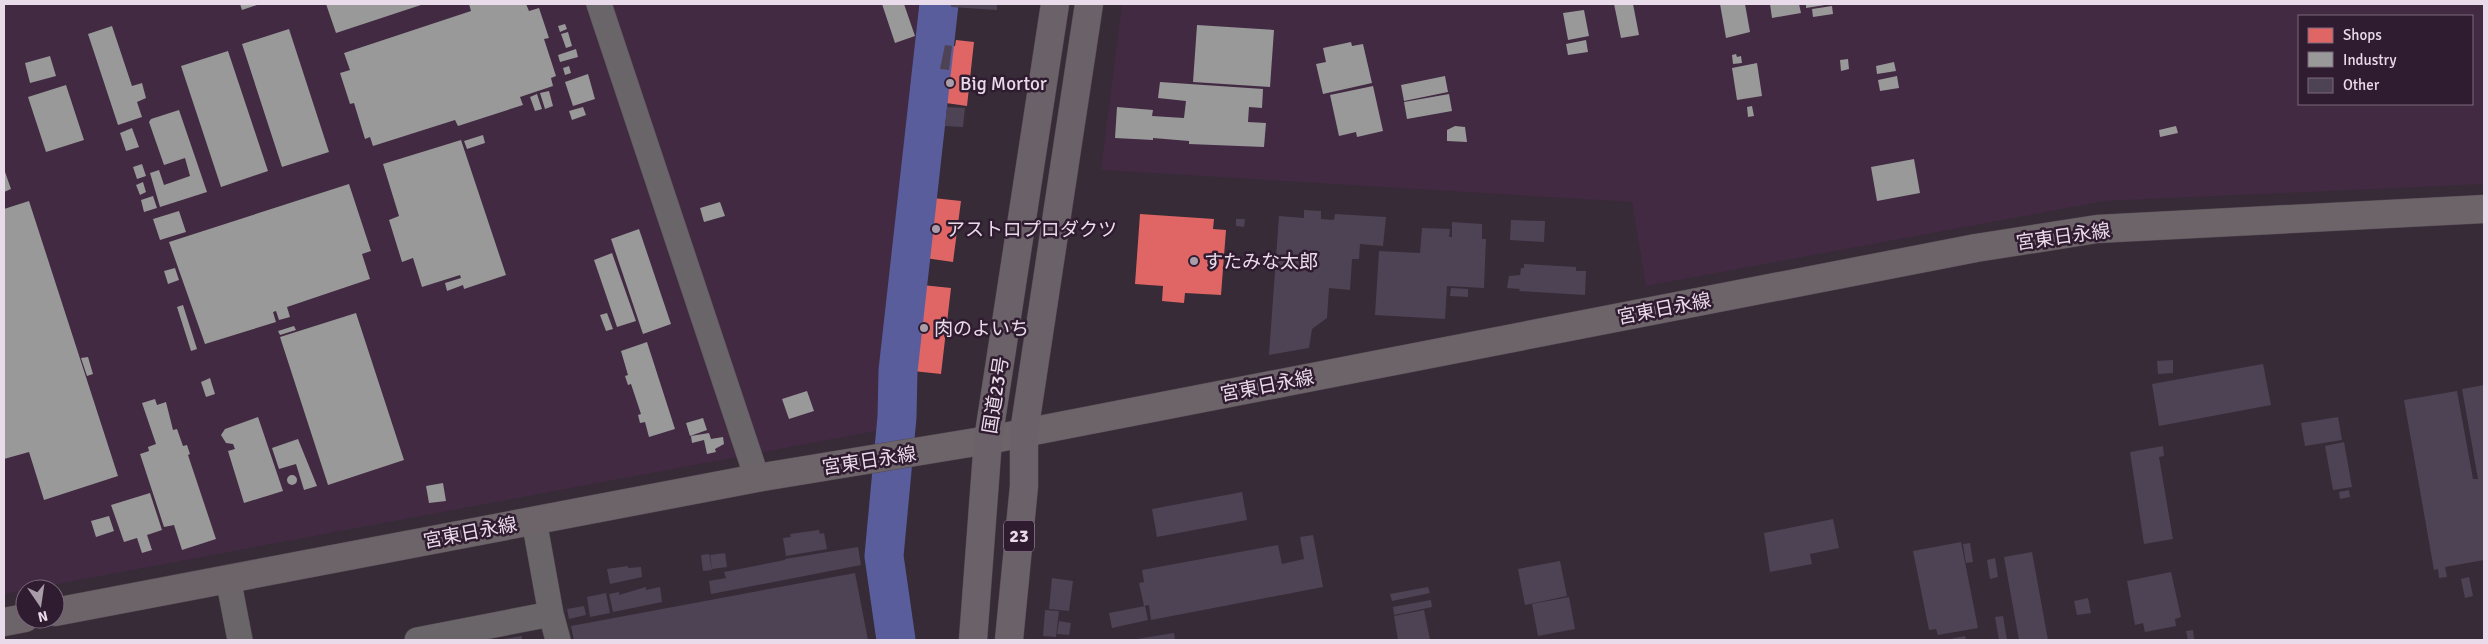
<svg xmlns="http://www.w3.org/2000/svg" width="2488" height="644" font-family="Signika,'Noto Sans JP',sans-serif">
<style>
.built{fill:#412a42;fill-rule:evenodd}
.shops{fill:#e06666}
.industry{fill:#999}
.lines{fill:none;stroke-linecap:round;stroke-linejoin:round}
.river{stroke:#595d9c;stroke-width:39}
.building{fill:#4e4355}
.minor-casing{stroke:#524852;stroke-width:26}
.major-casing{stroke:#524852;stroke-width:29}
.highway-casing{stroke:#524852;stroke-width:29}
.minor{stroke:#6a6568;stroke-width:25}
.major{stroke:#6d646a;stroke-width:28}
.highway{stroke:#6b6169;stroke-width:28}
.poi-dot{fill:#aa9daa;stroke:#301c30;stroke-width:2}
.labels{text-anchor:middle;stroke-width:5;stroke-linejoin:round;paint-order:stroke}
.shield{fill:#301c30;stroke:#b2a2b2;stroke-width:1}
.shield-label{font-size:18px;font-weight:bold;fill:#e9dbe9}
.poi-label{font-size:19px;fill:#e9dbe9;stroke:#301c30;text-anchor:start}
.street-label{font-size:19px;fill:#e9dbe9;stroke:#301c30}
</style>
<rect width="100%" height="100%" fill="#362b36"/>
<path class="built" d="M4 4H923L881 430 4 594Z
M1122 4H2484V184L2105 201 1646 286 1632 202 1101 170ZM2299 16H2472V104H2299Z"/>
<path class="shops" d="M956 40 974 42 967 106 946 103 952 46H955Z
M933 198 961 201 953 262 925 258Z
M1140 214 1214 219 1213 229 1226 230 1221 295 1185 293 1184 303 1162 301 1163 286 1135 284Z
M922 285 951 288 941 374 913 371Z"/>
<path class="industry" d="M240 4H260L242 10Z
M326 4H424L336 33Z
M469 4H526L529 11 539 8 549 38 544 39 556 76 551 78 553 86 520 97 523 105 458 126 455 120 373 146 370 137 365 139 354 103 350 104 340 73 350 70 344 53 471 11Z
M882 4H904L915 36 895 43Z
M1614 4H1633L1639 35 1621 38Z
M1720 4H1745L1750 32 1726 38Z
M1770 4H1799L1801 13 1772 18Z
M1806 4H1825V5L1806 8Z
M1832 6 1833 14 1813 17 1812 9Z
M1584 10 1589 36 1568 40 1563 13Z
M565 24 567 29 560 32 558 26Z
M1197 25 1274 30 1270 87 1193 82Z
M112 26 132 86 142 83 146 98 137 102 142 117 118 125 88 34Z
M289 29 329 152 282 167 242 44Z
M568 32 572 46 566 48 561 34Z
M1586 40 1588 52 1568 55 1566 44Z
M1351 42 1352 46 1363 44 1372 83 1323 94 1316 64 1326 62 1323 48Z
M576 49 578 57 560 62 558 55Z
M228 51 268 171 221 187 181 66Z
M1736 54 1737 57 1741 56 1742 63 1733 64 1732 55Z
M50 56 56 76 30 83 25 63Z
M1848 59 1849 69 1841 71 1840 60Z
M1894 62 1896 71 1877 74 1876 66Z
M1757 63 1762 96 1737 100 1732 68Z
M569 66 571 73 565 75 563 68Z
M588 74 595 99 573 106 565 82Z
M1445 76 1448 92 1404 101 1401 85Z
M1897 76 1899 88 1880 91 1878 80Z
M1160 82 1263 89 1262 108 1249 107 1248 122 1266 123 1264 147 1189 144V141L1153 138V140L1115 138 1117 107 1153 110 1152 116 1184 118 1186 101 1158 98Z
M66 85 84 140 46 152 28 97Z
M1373 86 1383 131 1357 137 1356 132 1339 136 1330 95Z
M549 91 553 106 545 109 540 93Z
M537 94 542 109 535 111 530 97Z
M1449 94 1452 111 1407 119 1404 102Z
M1752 106 1754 116 1748 117 1747 107Z
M583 107 586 115 572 120 569 111Z
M179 110 207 192 160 207 150 173 159 170 164 185 190 176 185 158 164 165 149 122 151 119Z
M1455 126 1465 127 1467 142 1447 141V130Z
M2176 126 2178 133 2160 137 2159 130Z
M132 128 139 147 126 151 120 133Z
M483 135 485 143 467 149 464 141Z
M461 140 506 275 464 289 463 285 447 291 445 283 461 278 460 275 422 287 413 258 402 262 389 220 399 216 383 164Z
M1914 159 1920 193 1877 201 1871 167Z
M142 164 146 176 137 179 133 167Z
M4 169 11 189 4 192Z
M143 182 146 192 140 195 136 185Z
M349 184 371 251 362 254 370 279 287 307 290 317 279 320 276 311 273 312 276 322 205 344 169 242Z
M153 196 157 208 144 212 141 200Z
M29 201 118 476 44 500 29 452 4 459V209Z
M720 202 725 216 704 222 700 208Z
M179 211 186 232 160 240 153 219Z
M639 229 671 324 643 334 611 239Z
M612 253 636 321 617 327 594 260Z
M175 268 179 280 168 284 164 271Z
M183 305 197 349 191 351 177 307Z
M356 313 404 460 328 485 280 337Z
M607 313 613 329 606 331 600 315Z
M294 326 296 330 280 335 278 331Z
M647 342 675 429 649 437 645 422 640 423 638 415 641 414 631 384 628 385 625 376 628 375 621 351Z
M88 357 93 374 87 376 81 358Z
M210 378 215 394 206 397 201 382Z
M807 391 814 411 789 419 782 399Z
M155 399 157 405 166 402 173 430 177 429 183 446 187 445 190 454 188 455 216 539 182 550 174 525 164 527 140 454 149 451 148 447 156 444 142 403Z
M258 417 283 491 244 503 228 451 235 449 233 444 226 443 221 435 225 429Z
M703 418 707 430 690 436 686 423Z
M709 433 711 439 723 437 724 444 715 449 716 452 707 454 704 440 692 443 691 436Z
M298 439 317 486 304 490 296 464 279 469 272 448Z
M287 480a5 5 0 1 1 10 0a5 5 0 1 1-10 0Z
M443 483 446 501 429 503 426 486Z
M150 493 162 530 147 535 152 550 142 553 137 538 124 542 111 505Z
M109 516 114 531 96 537 91 521Z"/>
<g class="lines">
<path class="river" d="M896 640 884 556 897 417 898 371 939 4"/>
</g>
<path class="building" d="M951 4 997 5V10L951 7Z
M945 45 952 46 949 70 940 69Z
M947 107 965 108 963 127 945 126Z
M1304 210 1321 211V219L1334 220 1335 214 1386 217 1383 246 1360 244 1359 259H1352L1350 290 1329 288 1327 318 1312 329 1309 348 1269 355 1279 216 1304 218Z
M1236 219H1245L1244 227 1236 226Z
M1511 220 1545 221 1544 242 1510 240Z
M1452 222 1482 224V239H1486L1484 288 1447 286 1445 319 1375 315 1379 251 1420 253 1422 228 1450 229 1449 237H1452Z
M1524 264 1576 267V271H1586L1585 295 1519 291 1520 289 1507 288 1509 276 1520 275 1521 268H1524Z
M1451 288 1468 289V297L1450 296Z
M2173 360V373L2158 374 2157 361Z
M2263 364 2271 405 2159 426 2152 384Z
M2484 385V560L2445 567 2447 577 2439 578 2438 569 2434 570 2404 400 2457 391 2473 479H2478L2462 389Z
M2338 417 2342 440 2305 446 2301 423Z
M2344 442 2352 487 2333 490 2325 446Z
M2163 446 2164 456 2159 457 2173 539 2144 544 2130 452Z
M2349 490 2350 497 2340 499 2339 492Z
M1242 492 1247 520 1157 537 1152 509Z
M1833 519 1839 548 1810 554 1812 564 1770 572 1764 533Z
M819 530 820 534 824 533 827 549 786 556 783 538 791 537 790 534Z
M1313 535 1323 587 1151 620 1149 605 1144 606 1139 583 1144 582 1142 570 1278 545 1282 564 1304 559 1300 537Z
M1961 542 1978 628 1938 635 1936 629 1929 630 1913 551Z
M1970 543 1973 562 1966 563 1963 544Z
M858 547 861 565 711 594 709 581 726 578 724 572 785 560V559Z
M2032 552 2048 640H2019L2004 557Z
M725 553 727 567 712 569 710 555Z
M709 554 712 570 703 571 701 555Z
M1995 558 1998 577 1990 579 1987 560Z
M1560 561 1567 596 1525 605 1518 569Z
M628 566V568L641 567 642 577 610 584 607 569Z
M2171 572 2181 617 2175 619 2176 626 2145 632 2143 623 2135 625 2127 581Z
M855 573 868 640H574L571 626Z
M2469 577 2473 596 2465 598 2461 579Z
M1052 578 1073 581 1069 611 1049 609Z
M646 587V590L660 587 662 602 613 612 609 594 619 592V595Z
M1428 587 1430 593 1392 601 1390 594Z
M606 593 610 613 590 617 587 597Z
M1569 597 1575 629 1538 636 1532 604Z
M2088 598 2091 613 2077 615 2074 601Z
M1431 600 1432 607 1394 615 1393 607Z
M584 606 586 615 569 619 567 609Z
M1145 606 1148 620 1112 628 1109 613Z
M1045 610 1059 611 1056 637 1043 636Z
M1424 610 1430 640H1398L1394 616Z
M2003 616 2007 640H1999L1995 617Z
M1059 621 1071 623 1069 635 1057 634Z
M2193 630 2194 640H2188L2186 631Z
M1174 633 1175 640H1137V639Z
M522 636V640H503V639Z
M1965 636 1966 640H1950V639Z"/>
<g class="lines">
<defs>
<path id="minor" d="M599 4 757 478
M534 520 551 614 558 640
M228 578 240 640
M417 640 551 614"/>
<path id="major" d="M55 612 757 478 988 440 1976 248 2097 229 2484 209
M4 622 25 618"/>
<path id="highway" d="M973 640 988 440 1055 4
M1009 640 1024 486V432L1089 4"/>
</defs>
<use href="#minor" class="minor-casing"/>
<use href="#major" class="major-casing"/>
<use href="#highway" class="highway-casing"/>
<use href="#minor" class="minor"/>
<use href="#major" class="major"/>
<use href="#highway" class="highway"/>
</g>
<g class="poi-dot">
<circle cx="950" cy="83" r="5"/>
<circle cx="936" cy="229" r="5"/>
<circle cx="1194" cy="261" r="5"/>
<circle cx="924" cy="328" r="5"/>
</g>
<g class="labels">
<rect class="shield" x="1004" y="520.5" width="30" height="31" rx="4"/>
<g class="shield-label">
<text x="1019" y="542">23</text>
</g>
<g class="poi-label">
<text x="960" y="90">Big Mortor</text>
<text x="946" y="236">アストロプロダクツ</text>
<text x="1204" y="268">すたみな太郎</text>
<text x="934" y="335">肉のよいち</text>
</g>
<g class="street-label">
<text transform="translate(2063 236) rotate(-8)" y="7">宮東日永線</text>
<text transform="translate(1664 308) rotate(-11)" y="7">宮東日永線</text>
<text transform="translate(1267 385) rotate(-11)" y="7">宮東日永線</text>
<text transform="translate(995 395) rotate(-81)" y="7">国道23号</text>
<text transform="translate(869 460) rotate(-9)" y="7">宮東日永線</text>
<text transform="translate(470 532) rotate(-11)" y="7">宮東日永線</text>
</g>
</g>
<rect width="2488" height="644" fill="none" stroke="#e9dbe9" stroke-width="10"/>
<rect x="2298" y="15" width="175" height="90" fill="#301c30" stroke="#7a687a"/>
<rect x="2308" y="28" width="25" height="15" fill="#e06666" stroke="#7a687a"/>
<text x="2343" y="40" font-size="15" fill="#e9dbe9">Shops</text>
<rect x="2308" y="52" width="25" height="15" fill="#999999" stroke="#7a687a"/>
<text x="2343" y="65" font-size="15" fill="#e9dbe9">Industry</text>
<rect x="2308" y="78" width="25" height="15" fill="#4e4355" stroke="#7a687a"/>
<text x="2343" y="90" font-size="15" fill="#e9dbe9">Other</text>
<g transform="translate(40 604) rotate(167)"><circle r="24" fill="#301c30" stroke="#7a687a"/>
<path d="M0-4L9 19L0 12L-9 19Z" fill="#aa9daa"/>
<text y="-8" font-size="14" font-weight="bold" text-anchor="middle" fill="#e9dbe9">N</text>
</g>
</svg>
